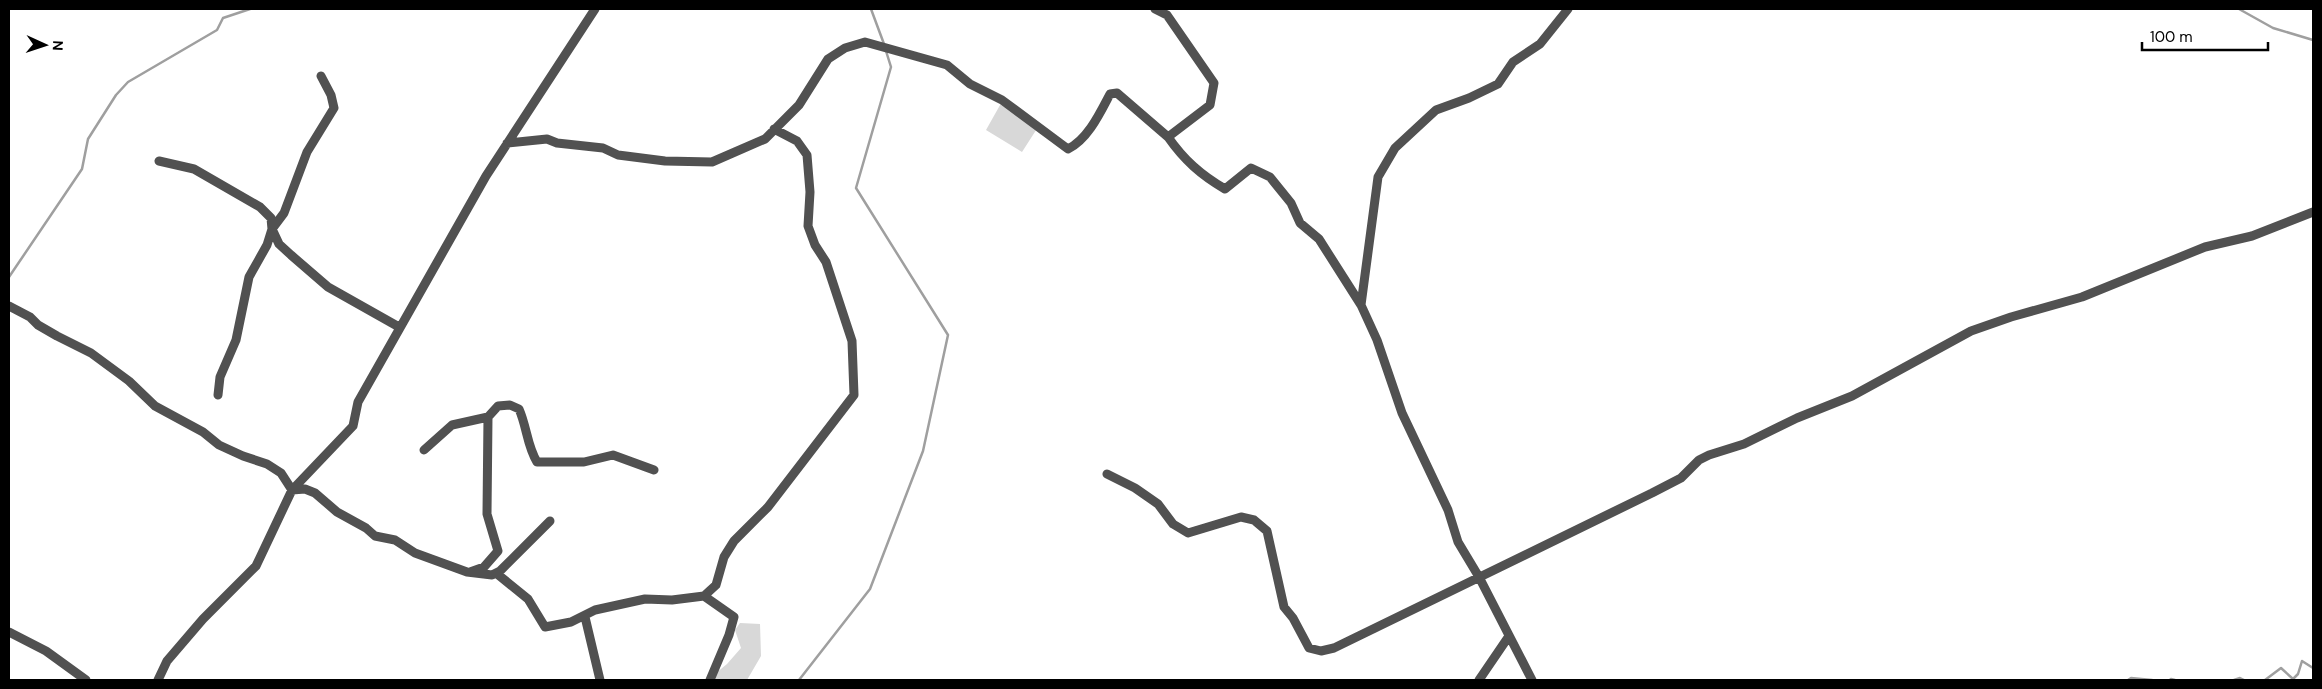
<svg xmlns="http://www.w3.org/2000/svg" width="2322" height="689" font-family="'DM Sans',sans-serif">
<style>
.green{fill:#d8d8d8}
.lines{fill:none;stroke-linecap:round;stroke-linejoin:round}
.stream{stroke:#9f9f9f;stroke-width:2.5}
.street{stroke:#515151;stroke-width:9}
</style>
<rect width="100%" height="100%" fill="#fff"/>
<path class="green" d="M1004 98 1040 124 1022 152 986 130Z
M740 623 760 624 761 656 747 680H715L716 673 727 664 741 648 735 630Z"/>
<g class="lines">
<path class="stream" d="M871 9 884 44
M2239 9 2273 28 2313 40
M9 277 82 169 88 139 116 95 128 82 217 30 223 18 250 9
M799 680 870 589 923 451 948 335 856 188 891 67 886 51
M2128 680 2131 678 2152 680
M2170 680 2171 679 2175 680
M2234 680 2240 678 2244 680
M2265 680 2281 668 2293 679 2298 674 2302 661 2313 668"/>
<path class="street" d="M1155 9 1167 15 1214 83 1210 105 1168 137C1184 160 1201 175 1225 189L1251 168 1270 177 1291 203 1300 223 1319 239 1361 305 1377 340 1402 413 1448 510 1458 542 1479 577 1532 680
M507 143 547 139 557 143 603 148 618 155 665 161 712 162 765 139 799 105 828 59 845 48 865 42 947 65 970 84 1002 100 1068 149C1088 139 1100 113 1110 94L1117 93 1168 137
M159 161 194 169 260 207 271 218 272 229 279 244 291 255 328 287 399 327
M1361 305 1378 177 1395 148 1436 110 1469 98 1498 84 1513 62 1540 44 1568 9
M9 306 30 317 38 325 57 336 91 353 129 381 155 406 203 432 219 445 243 456 267 464 281 473 292 490 305 489 315 493 337 512 366 528 375 536 395 540 415 553 467 572 492 575 500 571 550 521
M218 395 220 377 236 340 249 277 267 245 272 229 284 213 307 152 334 108 331 95 321 76
M424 450 452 425 488 417 498 406 510 405 519 409C527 427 527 446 537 462H584L613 455 654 470
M1107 474 1135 488 1158 504 1173 524 1188 533 1241 517 1254 520 1267 531 1284 607 1293 618 1309 648 1321 651 1334 648 1652 493 1681 478 1699 460 1709 455 1744 444 1797 418 1852 396 1971 331 2011 317 2082 297 2205 247 2252 236 2313 212
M470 572 484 567 498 551 487 514 488 417
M496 573 528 599 545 627 571 622 595 610 645 599 672 600 704 596 716 585 724 557 734 541 768 507 854 395 852 341 826 262 815 245 808 226 810 192 807 155 797 141 774 129
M704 596 734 617 729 635 710 680
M585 617 600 680
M9 632 46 651 86 680
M158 680 167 661 203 619 256 566 292 490 353 426 358 402 486 176 595 9
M1479 680 1509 636"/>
</g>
<rect width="2322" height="689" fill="none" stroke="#000000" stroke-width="20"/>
<g transform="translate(45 45) rotate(93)" stroke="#ffffff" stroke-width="4" paint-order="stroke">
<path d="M0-4L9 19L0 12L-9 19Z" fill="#000000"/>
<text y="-8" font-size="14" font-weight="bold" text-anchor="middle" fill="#000000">N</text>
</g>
<path d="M2142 42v8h126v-8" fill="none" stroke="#000000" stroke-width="2.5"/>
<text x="2150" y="42" font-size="15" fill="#000000" stroke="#ffffff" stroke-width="4" paint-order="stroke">100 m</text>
</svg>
